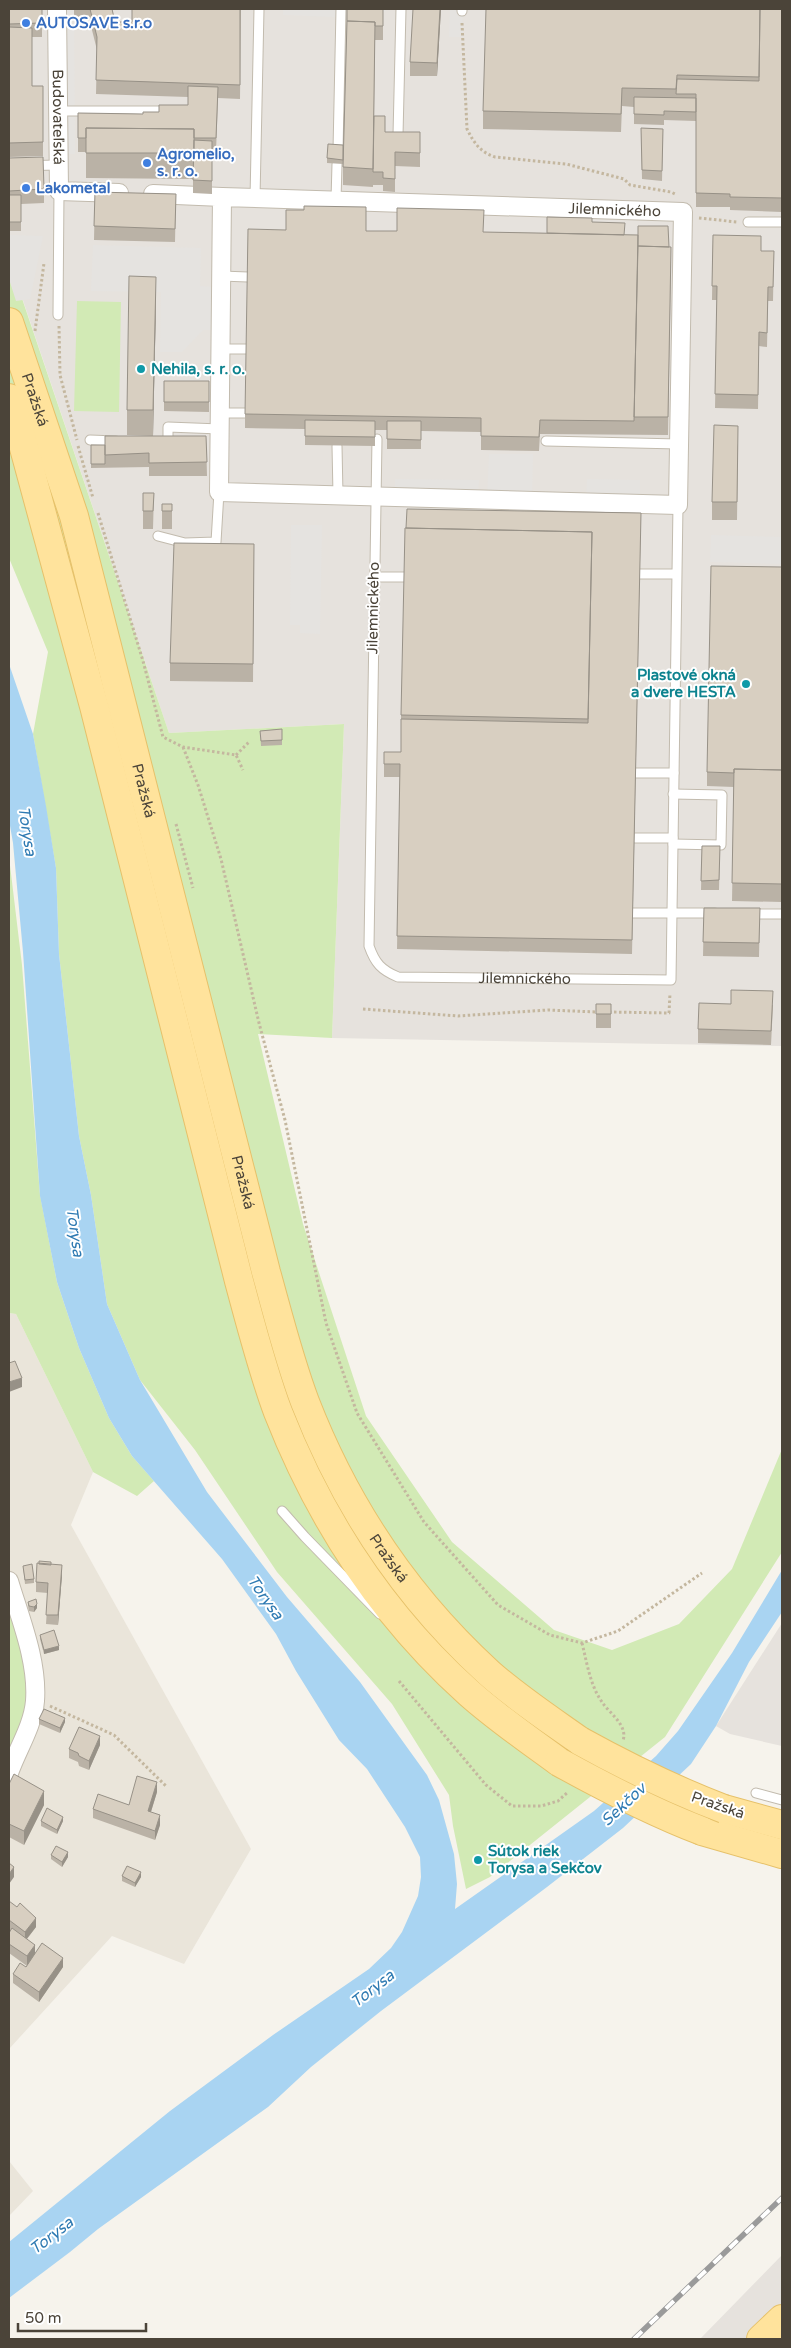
<svg xmlns="http://www.w3.org/2000/svg" width="791" height="2348" font-family="'Varela Round',sans-serif">
<style>
.residential{fill:#eae5da}
.industrial{fill:#e6e2dd}
.green{fill:#d2eab5}
.parking{fill:#e5e3e0}
.water{fill:#a9d4f2}
.lines{fill:none;stroke-linecap:round;stroke-linejoin:round}
.service-casing{stroke:#c2bbae;stroke-width:11}
.minor-casing{stroke:#c2bbae;stroke-width:20}
.primary-casing{stroke:#e6c16a;stroke-width:30}
.path{stroke:#c4b79f;stroke-width:3;stroke-dasharray:2.5 2.5;stroke-linecap:butt}
.service{stroke:#fff;stroke-width:9}
.minor{stroke:#fff;stroke-width:18}
.primary{stroke:#ffe39c;stroke-width:28}
.rail-casing{stroke:#9a9a9a;stroke-width:5.5}
.rail{stroke:#fff;stroke-width:4;stroke-dasharray:11;stroke-linecap:butt}
.primary-bridge-casing{stroke:#e6c16a;stroke-width:30;stroke-linecap:butt}
.primary-bridge{stroke:#ffe39c;stroke-width:28}
.wall{fill:#bab2a6}
.shaded-wall{fill:#979187}
.building{fill:#d8cfc1;stroke:#979187}
.shop-dot{fill:#3f7fe0;stroke:#fff;stroke-width:2}
.culture-dot{fill:#0f9aa8;stroke:#fff;stroke-width:2}
.labels{text-anchor:middle;stroke-width:4;stroke-linejoin:round;paint-order:stroke}
.shop-label{font-size:15px;font-weight:bold;fill:#366cbe;stroke:#fff;text-anchor:start}
.street-label{font-size:15px;fill:#4b4439;stroke:#fff}
.culture-label{font-size:15px;font-weight:bold;fill:#0d838f;stroke:#fff;text-anchor:start}
.water-label{font-size:16px;font-style:italic;fill:#2e7ab2;stroke:#fff}
</style>
<rect width="100%" height="100%" fill="#f6f3ec"/>
<path class="residential" d="M9 1313 16 1314 93 1472 71 1525 251 1849 184 1964 112 1936 9 2049Z
M9 2161 33 2191 9 2216Z"/>
<path class="industrial" d="M9 9H782V1046L332 1038 344 724 169 733 9 259Z
M782 1623V1746L730 1734 716 1726Z
M782 2255V2339H700Z"/>
<path class="green" d="M9 260 169 733 344 724 332 1038 258 1034 303 1224 366 1416 452 1542 554 1630 612 1650 679 1624 732 1569 782 1449V1552L665 1737 490 1877 466 1889 453 1826 449 1795 392 1704 277 1572 195 1450 140 1380 107 1304 91 1195 79 1136 59 954 56 868 33 734 48 652 9 558Z
M77 301 121 302 119 412 74 411Z
M9 857 22 965 40 1195 57 1282 79 1348 109 1418 132 1456 154 1481 137 1496 93 1472 16 1314 9 1313Z
M9 1604 17 1632 30 1699 9 1769Z"/>
<path class="parking" d="M57 9H74L75 154H59Z
M283 9H386L385 12 336 11V17L283 15Z
M450 9H462L463 37H449Z
M9 235 43 236 30 299 16 301 9 279Z
M93 245 201 248 200 286 215 287 214 330H203L182 352H160L161 292 91 291Z
M489 454H533L532 501 487 499Z
M395 479 479 480 478 499 395 497Z
M587 479 640 480V504L586 502Z
M291 525H322L320 634 300 633V625H290Z
M711 535 782 537V564L710 562Z"/>
<path class="water" d="M9 664 33 734 46 806 56 868 59 954 79 1136 91 1195 107 1304 140 1380 207 1492 287 1597 360 1682 427 1775 439 1800 454 1854 457 1884 455 1909 594 1811 656 1756 678 1731 732 1653 782 1570V1612L749 1662 716 1726 691 1764 623 1828 547 1887 381 2011 311 2067 268 2107 98 2229 70 2252 9 2298V2242L170 2111 273 2035 369 1969 391 1948 402 1932 418 1896 421 1877 420 1857 405 1827 367 1769 339 1740 296 1671 276 1634 222 1559 132 1456 109 1418 79 1348 57 1282 40 1196 23 952 13 843 9 820Z"/>
<g class="lines">
<defs>
<g id="service">
<path d="M462 11V9"/>
<path d="M58 111H171"/>
<path d="M398 135 401 9"/>
<path d="M338 150 341 9"/>
<path d="M9 166 59 165"/>
<path d="M255 198 259 9"/>
<path d="M336 200 337 164"/>
<path d="M748 222H782"/>
<path d="M221 276 248 277"/>
<path d="M58 315 59 191"/>
<path d="M221 349H246"/>
<path d="M220 413H245"/>
<path id="s1" d="M377 439 369 946C375 963 381 970 398 977L671 980 678 505"/>
<path d="M90 440 116 441"/>
<path d="M546 441 679 444"/>
<path d="M162 442H168V427L220 429"/>
<path d="M337 446 338 495"/>
<path d="M158 536 185 543 216 542 219 492"/>
<path d="M640 574H676"/>
<path d="M374 577H404"/>
<path d="M636 773H674"/>
<path d="M635 838H673"/>
<path d="M673 844 721 845 722 795 673 794"/>
<path d="M633 913H715"/>
<path d="M748 914H782"/>
<path d="M282 1511 305 1537 380 1614"/>
<path d="M756 1793 782 1800"/>
</g>
<g id="minor">
<path id="s2" d="M57 9 59 191 119 193"/>
<path id="s3" d="M153 194 222 197 683 212 678 505 219 492 222 197"/>
<path d="M9 1581C20 1618 38 1661 35 1701 33 1726 17 1750 9 1773"/>
</g>
<g id="primary">
<path id="s4" d="M9 322 74 516 266 1272C278 1315 289 1360 305 1402 345 1505 407 1598 489 1673 517 1698 549 1719 580 1741"/>
<path d="M9 398 17 422 94 706 239 1281C251 1325 262 1369 278 1412 320 1519 383 1616 469 1693 497 1718 529 1740 559 1762"/>
<path d="M724 1809 782 1825"/>
<path d="M702 1831 782 1854"/>
<path d="M761 2339 782 2319"/>
</g>
</defs>
<use href="#service" class="service-casing"/>
<use href="#minor" class="minor-casing"/>
<use href="#primary" class="primary-casing"/>
<path class="path" d="M462 23 467 129C474 143 480 152 495 157L566 164 624 179 630 185 671 192 675 194
M699 218 737 222
M59 326 60 375 77 440
M35 331 44 263
M78 446 93 498
M98 513 143 661 163 737 183 747 236 755 243 770
M183 747 198 785 221 859 259 1023 285 1120 326 1323 357 1413 424 1522 498 1605 550 1635 582 1643 618 1631 702 1573
M236 755 249 742
M176 824 193 888
M363 1009 458 1016 548 1010 598 1012
M609 1012 669 1013 670 993
M582 1643C587 1663 590 1685 602 1702 610 1714 628 1725 623 1741
M399 1681 486 1785 512 1806H541L558 1801 568 1792
M50 1706 114 1735 166 1786"/>
<use href="#service" class="service"/>
<use href="#minor" class="minor"/>
<use href="#primary" class="primary"/>
<defs>
<path id="rail" d="M634 2339 782 2198"/>
</defs>
<use href="#rail" class="rail-casing"/>
<use href="#rail" class="rail"/>
<defs>
<path id="primary-bridge" d="M580 1741C627 1767 674 1790 724 1809
M559 1762C606 1788 652 1812 702 1831"/>
</defs>
<use href="#primary-bridge" class="primary-bridge-casing"/>
<use href="#primary-bridge" class="primary-bridge"/>
</g>
<path class="wall" d="M9 9H42V37H32V86H43V156L9 157Z
M74 9H112L115 22H132L241 9 240 99 218 98 216 152H212V194L193 193V179L86 178V152H78V113L143 114 159 112 188 105V97L96 94 97 50 90 22V17H74Z
M347 9H383V40H375L374 116 385 132H420V167L395 166V192L383 191V185H373V174V187L343 185V164L327 163V158L343 145Z
M441 9 437 76H410V62Z
M782 9V212L730 210V207H696V113V121L664 120V125L634 124V107L622 106 621 132 483 129V111Z
M641 128 663 129 662 181 642 179Z
M9 158 44 189V203L21 204V231H9Z
M95 192 176 194 175 242 94 240Z
M592 222 624 235 669 247 671 265 668 435 540 434 539 451 481 450V432L421 431V449H387V430H375V446L305 445V429L245 428V414L483 232 547 233Z
M713 235 761 251H774L773 301H768L767 347 759 346 758 409 715 408 717 300H712Z
M156 303 153 436 127 435V410Z
M164 381H209V412L164 411Z
M206 436 207 476H149V467L91 468V445H105Z
M738 444 737 520H712V502Z
M143 493H154L153 529H143Z
M162 504H172V529H162Z
M641 513 632 954 397 949 400 777H384V764L401 752V715Z
M254 544 253 682 170 681V663Z
M782 567V902L732 901 734 787 707 786V772Z
M282 729V745L261 746 260 731Z
M702 846H720L719 890H701Z
M704 908H760L759 957 703 956Z
M596 1004H611V1028H596Z
M731 1004 773 1005 771 1045 698 1043V1029Z
M51 1565 62 1575 58 1625 46 1624 48 1593 36 1592V1582Z
M23 1566 34 1579V1583L25 1584Z
M28 1602 37 1608 34 1612 29 1611 28 1606Z
M40 1635 59 1650 44 1654 40 1639Z
M39 1719 65 1722 60 1733 39 1724Z
M100 1745 89 1770 79 1766 78 1762 69 1758V1749Z
M9 1784 44 1805 24 1845 9 1837Z
M157 1792 151 1812 160 1825 155 1840 93 1818V1809L129 1805Z
M41 1821H63L57 1834 41 1826Z
M51 1855 68 1857 62 1867 51 1859Z
M122 1876 141 1877 135 1887 122 1881Z
M9 1901 36 1927 27 1939 35 1953 63 1967 39 2002 13 1983V1974L27 1966 9 1953V1933L10 1931 9 1930Z"/>
<path class="shaded-wall" d="M440 9H441L437 76V63Z
M156 277V303L153 436V410Z
M22 1378V1387L9 1392V1382Z
M62 1565V1575L58 1625V1615Z
M37 1604V1608L34 1612V1607Z
M59 1646V1650L44 1654V1650Z
M65 1718V1722L60 1733V1728Z
M100 1736V1745L89 1770V1761Z
M157 1782V1792L148 1821V1811Z
M44 1791V1805L24 1845V1831Z
M160 1815V1825L155 1840V1831Z
M63 1817V1821L57 1834V1830Z
M68 1852V1857L62 1867V1862Z
M14 1867V1877L9 1884V1874Z
M141 1872V1877L135 1887V1883Z
M36 1918V1927L25 1941V1932Z
M35 1945V1954L27 1966V1956Z
M63 1958V1967L39 2002V1992Z"/>
<path class="building" d="M9 9H42V23L9 24Z
M90 9H112L115 22H132V9H240V85L96 80 97 37Z
M347 9H383V26H375V22L347 21Z
M413 9H440L437 63 410 62Z
M486 9H760L759 77 677 75 676 89 622 88 621 114 483 111Z
M760 9H782V198L730 197V194L696 193V94H676L677 79 759 81Z
M347 21 375 22 373 169 343 167Z
M9 27 32 28V86H43V142L9 143Z
M188 86 218 87 216 138H194V129L86 128V138H78V113L143 114V112H159V105H188Z
M634 97 696 98V112L664 111V115L634 114Z
M374 116H385V132H420V153L395 152V179L383 178V172H373Z
M86 128 194 129V153H86Z
M641 128 663 129 662 171 642 170Z
M194 140 212 141V181L193 180Z
M328 144 343 145V160L327 158Z
M43 157 44 189 9 191V158Z
M95 192 176 194 175 229 94 226Z
M9 195H21V222H9Z
M304 206 366 207V231H397V208L484 210 483 232 638 235 634 421 540 420 539 437 481 436V418L245 414 248 229 286 230V210H304Z
M547 217 592 218V222L625 223 624 235 547 233Z
M638 226H668L669 247 638 246Z
M713 235 761 236V251H774L773 287H768L767 333 759 332 758 395 715 394 717 286H712Z
M638 246 671 247 668 417H634Z
M129 276 156 277 153 410H127Z
M164 381H209V402H164Z
M305 420 375 421V437L305 436Z
M387 421H421V440L387 439Z
M714 425 738 426 737 502H712Z
M105 436H206L207 462 149 463V453L105 455Z
M91 445H105V464H91Z
M143 493H154L153 511H143Z
M162 504H172V511H162Z
M407 509 641 513 632 940 397 936 400 764H384V752H401V719L588 723 592 532 406 528Z
M405 528 592 532 588 719 401 715Z
M174 543 254 544 253 664 170 663Z
M711 566 782 567V770L734 769V773L707 772Z
M282 729V740L261 741 260 731Z
M734 769 782 770V884L732 883Z
M702 846H720L719 880 701 881Z
M704 908H760L759 943 703 942Z
M731 990 773 991 771 1031 698 1029 699 1003 731 1004Z
M596 1004H611V1014H596Z
M15 1361 22 1378 9 1382V1363Z
M39 1561 51 1562V1565L39 1564Z
M37 1563 62 1565 58 1615H46L48 1583 36 1582Z
M32 1564 34 1579 25 1580 23 1566Z
M36 1599 37 1604 34 1607 29 1606 28 1602Z
M54 1630 59 1646 44 1650 40 1635Z
M44 1709 65 1718 60 1728 39 1719Z
M79 1727 100 1736 89 1761 79 1756 78 1753 69 1749Z
M14 1774 44 1791 24 1831 9 1824V1784Z
M137 1776 157 1782 148 1811 160 1815 155 1831 93 1809 98 1794 129 1805Z
M47 1808 63 1817 57 1830 41 1821Z
M56 1846 68 1852 62 1862 51 1855Z
M9 1863 14 1867 9 1874Z
M127 1866 141 1872 135 1883 122 1876Z
M9 1901 17 1907 20 1903 36 1918 25 1932 9 1920Z
M12 1928 35 1945 27 1956 9 1944V1933Z
M42 1943 63 1958 39 1992 13 1974 20 1963 26 1967Z"/>
<g class="shop-dot">
<circle cx="26" cy="23" r="5"/>
<circle cx="147" cy="163" r="5"/>
<circle cx="26" cy="188" r="5"/>
</g>
<g class="culture-dot">
<circle cx="141" cy="369" r="5"/>
<circle cx="746" cy="684" r="5"/>
<circle cx="478" cy="1860" r="5"/>
</g>
<g class="labels">
<g class="shop-label">
<text x="36" y="28">AUTOSAVE s.r.o</text>
<text x="157" y="159">Agromelio,<tspan x="157" dy="17">s. r. o.</tspan></text>
<text x="36" y="193">Lakometal</text>
</g>
<g class="street-label">
<text dy="5" stroke="none"><textPath href="#s2" startOffset="108">Budovateľská</textPath></text>
<text dy="5" stroke="none"><textPath href="#s3" startOffset="462">Jilemnického</textPath></text>
<text dy="5" stroke="none"><textPath href="#s4" startOffset="82">Pražská</textPath></text>
<text transform="translate(373 608) rotate(-89)" y="5">Jilemnického</text>
<text dy="5" stroke="none"><textPath href="#s4" startOffset="488">Pražská</textPath></text>
<text dy="5" stroke="none"><textPath href="#s1" startOffset="678">Jilemnického</textPath></text>
<text dy="5" stroke="none"><textPath href="#s4" startOffset="892">Pražská</textPath></text>
<text dy="5" stroke="none"><textPath href="#s4" startOffset="1298">Pražská</textPath></text>
<text transform="translate(718 1805) rotate(19)" y="5">Pražská</text>
</g>
<g class="culture-label">
<text x="151" y="374">Nehila, s. r. o.</text>
<text x="736" y="680" text-anchor="end">Plastové okná<tspan x="736" dy="17">a dvere HESTA</tspan></text>
<text x="488" y="1856">Sútok riek<tspan x="488" dy="17">Torysa a Sekčov</tspan></text>
</g>
<g class="water-label">
<text transform="translate(28 831) rotate(81)" y="6">Torysa</text>
<text transform="translate(76 1232) rotate(82)" y="6">Torysa</text>
<text transform="translate(266 1597) rotate(55)" y="6">Torysa</text>
<text transform="translate(623 1804) rotate(-43)" y="6">Sekčov</text>
<text transform="translate(372 1988) rotate(-38)" y="6">Torysa</text>
<text transform="translate(51 2235) rotate(-38)" y="6">Torysa</text>
</g>
</g>
<rect width="791" height="2348" fill="none" stroke="#4b4439" stroke-width="20"/>
<path d="M18 2323v8h128v-8" fill="none" stroke="#4b4439" stroke-width="2.5"/>
<text x="25" y="2323" font-size="15" fill="#4b4439" stroke="#ffffff" stroke-width="4" paint-order="stroke">50 m</text>
</svg>
